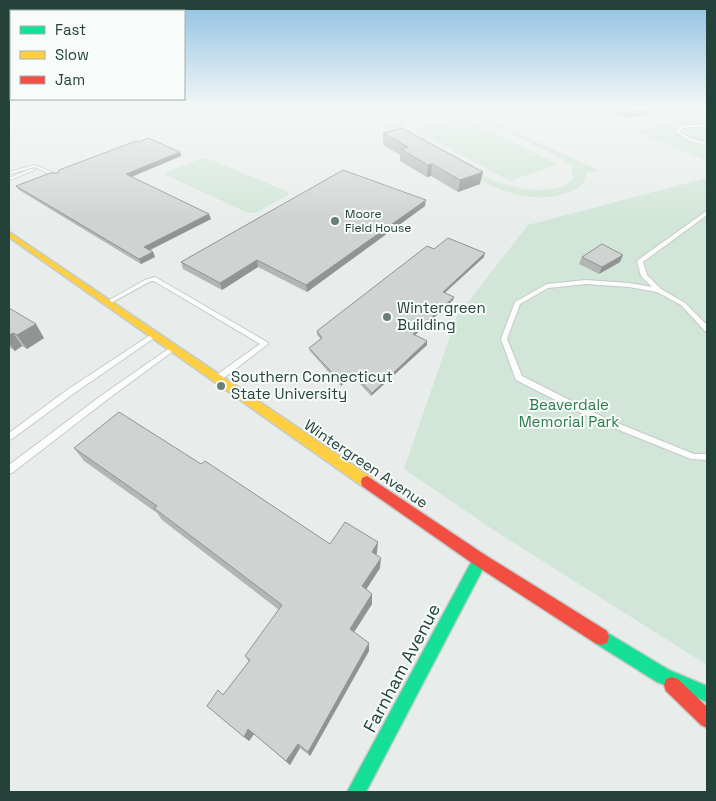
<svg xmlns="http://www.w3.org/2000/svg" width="716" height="801" font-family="'Space Grotesk',sans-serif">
	<rect width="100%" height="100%" fill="#e8edeb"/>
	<path fill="#d1e6d8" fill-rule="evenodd" d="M444,108L460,110L480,115L598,170L590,173L586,171C587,181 582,187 572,191C526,210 481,182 443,160C423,148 403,137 383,125L391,123L394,125C402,108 428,108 444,108ZM438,112C447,112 456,112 464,115C483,120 560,155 572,167L573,178C567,186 559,188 550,189C502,196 453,158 413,135L405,128L406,122C414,114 426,112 438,112Z
		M694,116L707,117V161L637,132Z
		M461,117L558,164L510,181L415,130Z
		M207,158L288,192V195L255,213H248L166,175L168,172L200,159Z
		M707,178V665L495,531L404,469L457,316L528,225Z"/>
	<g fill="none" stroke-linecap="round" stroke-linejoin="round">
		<defs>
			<path id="lane" d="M707,124V126L682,128L680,132L692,139L707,143V145L690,141L676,132L679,126Z
				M35,165L60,176L56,177L35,167L9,174V172Z
				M31,169L35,170L9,180V178Z
				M705,212H707V215L643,262L647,275L661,289L685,303L707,325V331H705L681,305L657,292L629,287L586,284L548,288L520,304L507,339L522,376L605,418L694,454H707V460L691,459L599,422L516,380L501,339L515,302L547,284L586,280L629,283L652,287L641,276L637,261L638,260Z
				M155,277L267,342L268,344L221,380H215L214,378L215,376L260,344L154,281L149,282L109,304H105L104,303L145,280Z
				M152,334H156L157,336L73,394L12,439L9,440V433L67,390Z
				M171,347H173L176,349L108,399L12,473H9V465L102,395Z"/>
			<path id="fast" d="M480,553L485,555L487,560L485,565L366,792H347L475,555Z
				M601,629L669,670L707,686V702L657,682L595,643L593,637L595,631Z"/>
			<path id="slow" d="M9,232L372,478L373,482L372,486L367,488L362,486L9,237Z"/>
			<path id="jam" d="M367,476L485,555L607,631L609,637L607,643L601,645L595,643L475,565L362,486L361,482L362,478Z
				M672,677L678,679L707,707V728L701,725L666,691L664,685L666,679Z"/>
		</defs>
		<use href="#lane" stroke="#c5cac8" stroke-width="2"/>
		<use href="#fast" stroke="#c3cbc8" stroke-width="3"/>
		<use href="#slow" stroke="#c3cbc8" stroke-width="3"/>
		<use href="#jam" stroke="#c3cbc8" stroke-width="3"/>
		<use href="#lane" fill="#fcfcfc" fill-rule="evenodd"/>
		<use href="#fast" fill="#16e098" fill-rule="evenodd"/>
		<use href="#slow" fill="#ffcf43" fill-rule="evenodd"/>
		<use href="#jam" fill="#f24e42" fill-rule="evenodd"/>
	</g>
	<path fill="#b2b6b5" d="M606,108H655L654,113L626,118Z
		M383,133L480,184L458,192L431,176L427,177L400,161V155L383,145Z
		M139,142L180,152L181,156L132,177L211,219L150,250L153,252L155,257L141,264L19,190L16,186L58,173Z
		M425,206L307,292L258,267L222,290L183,269L181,262Z
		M434,249L484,257L445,293L454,297L453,300L415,335L427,341V345L371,396L352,375L341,386L310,351L309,348L321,339L317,335V331Z
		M582,257L620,262L599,274L579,264Z
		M9,308L44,338L27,349L22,346L15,351L9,347Z
		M74,448L201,464L330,544L377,553L376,555L380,568L366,589L372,594V604L354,632L369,651L310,756L300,748L290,765L254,734L249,741L244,737L223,695L249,662L245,656L279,610L162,520L157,513L84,461Z"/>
	<path fill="#919493" d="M650,108H655L654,113L626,118L628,112Z
		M180,152L181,156L128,178L126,174Z
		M432,164L431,176L427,177L428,165Z
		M483,172L480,184L458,192L460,180Z
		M426,200L425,206L307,292L306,285Z
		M209,214L211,219L146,252L144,247Z
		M153,252L155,257L141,264L139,259Z
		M485,253L484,257L442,295L443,292Z
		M623,255L620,262L599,274L602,267Z
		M257,260L258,267L222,290L220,283Z
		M454,297L453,300L412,338L413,334Z
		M36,324L44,338L27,349L17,335Z
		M13,333L22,346L15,351L9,343V335Z
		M427,341V345L371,396L372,393Z
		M352,372V375L341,386V382Z
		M378,542L377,553L371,563L372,552Z
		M381,558L380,568L362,596V586Z
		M372,594V604L351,637L350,629Z
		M369,643V651L310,756L308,752Z
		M248,729L254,734L249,741L244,737Z
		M298,744L300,748L290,765L286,761Z"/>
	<path fill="#cfd4d2" stroke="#919493" d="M619,108H650L628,112Z
		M402,128L483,172L460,180L432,164L428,165L401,149L408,147L383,133Z
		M148,138L180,152L126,174L209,214L144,247L153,252L139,259L16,186L50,173H58L59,170L136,141L139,142Z
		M343,170L426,200L306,285L257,260L220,283L181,262Z
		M448,238L485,253L443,292L454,297L413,334L427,341L372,393L352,372L341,382L309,348L322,338L317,331L427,246L434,249Z
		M602,244L623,255L602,267L582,257Z
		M9,308L36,324L17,335L13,333L9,335Z
		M119,412L201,464L205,461L330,544L345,522L378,542L372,552L381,558L362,586L372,594L350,629L369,643L308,752L298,744L286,761L248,729L244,737L207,706L218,690L223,695L250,660L245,656L282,605L154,508L157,506L74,448Z"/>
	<linearGradient id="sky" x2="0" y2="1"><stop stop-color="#8fc1e3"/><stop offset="0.49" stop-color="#f5f7f6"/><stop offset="1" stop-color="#f5f7f6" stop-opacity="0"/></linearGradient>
	<rect width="716" height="220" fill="url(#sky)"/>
	<g fill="#697e78" stroke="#f7fbf9" stroke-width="2">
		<circle cx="335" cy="221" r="5"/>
		<circle cx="387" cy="317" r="5"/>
		<circle cx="221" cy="386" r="5"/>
	</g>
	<g text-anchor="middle" stroke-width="4" stroke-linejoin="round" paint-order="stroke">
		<g font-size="12" fill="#24423a" stroke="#f7fbf9" text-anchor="start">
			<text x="345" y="218">Moore<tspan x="345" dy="14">Field House</tspan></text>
		</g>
		<g font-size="15" fill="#24423a" stroke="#f7fbf9" text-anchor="start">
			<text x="397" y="313">Wintergreen<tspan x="397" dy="17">Building</tspan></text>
			<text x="231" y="382">Southern Connecticut<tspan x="231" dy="17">State University</tspan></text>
		</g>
		<g font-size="15" fill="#2d7a4b" stroke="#f7fbf9">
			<text x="569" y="410">Beaverdale<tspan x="569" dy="17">Memorial Park</tspan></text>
		</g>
		<g font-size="15" fill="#24423a" stroke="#f7fbf9">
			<text transform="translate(366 464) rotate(34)" y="5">Wintergreen Avenue</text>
		</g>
		<g font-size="18" fill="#24423a" stroke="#f7fbf9">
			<text transform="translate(402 668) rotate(-62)" y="6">Farnham Avenue</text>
		</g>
	</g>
	<rect width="716" height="801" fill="none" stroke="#24423a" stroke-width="20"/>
	<rect x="10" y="10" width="175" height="90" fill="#f7fbf9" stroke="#a3b1ad"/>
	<rect x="20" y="26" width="25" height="8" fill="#16e098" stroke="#a3b1ad"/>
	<text x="55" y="35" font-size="15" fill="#24423a">Fast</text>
	<rect x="20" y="51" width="25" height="8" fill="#ffcf43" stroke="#a3b1ad"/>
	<text x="55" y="60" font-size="15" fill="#24423a">Slow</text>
	<rect x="20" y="76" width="25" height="8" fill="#f24e42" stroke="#a3b1ad"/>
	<text x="55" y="85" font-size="15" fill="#24423a">Jam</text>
</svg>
